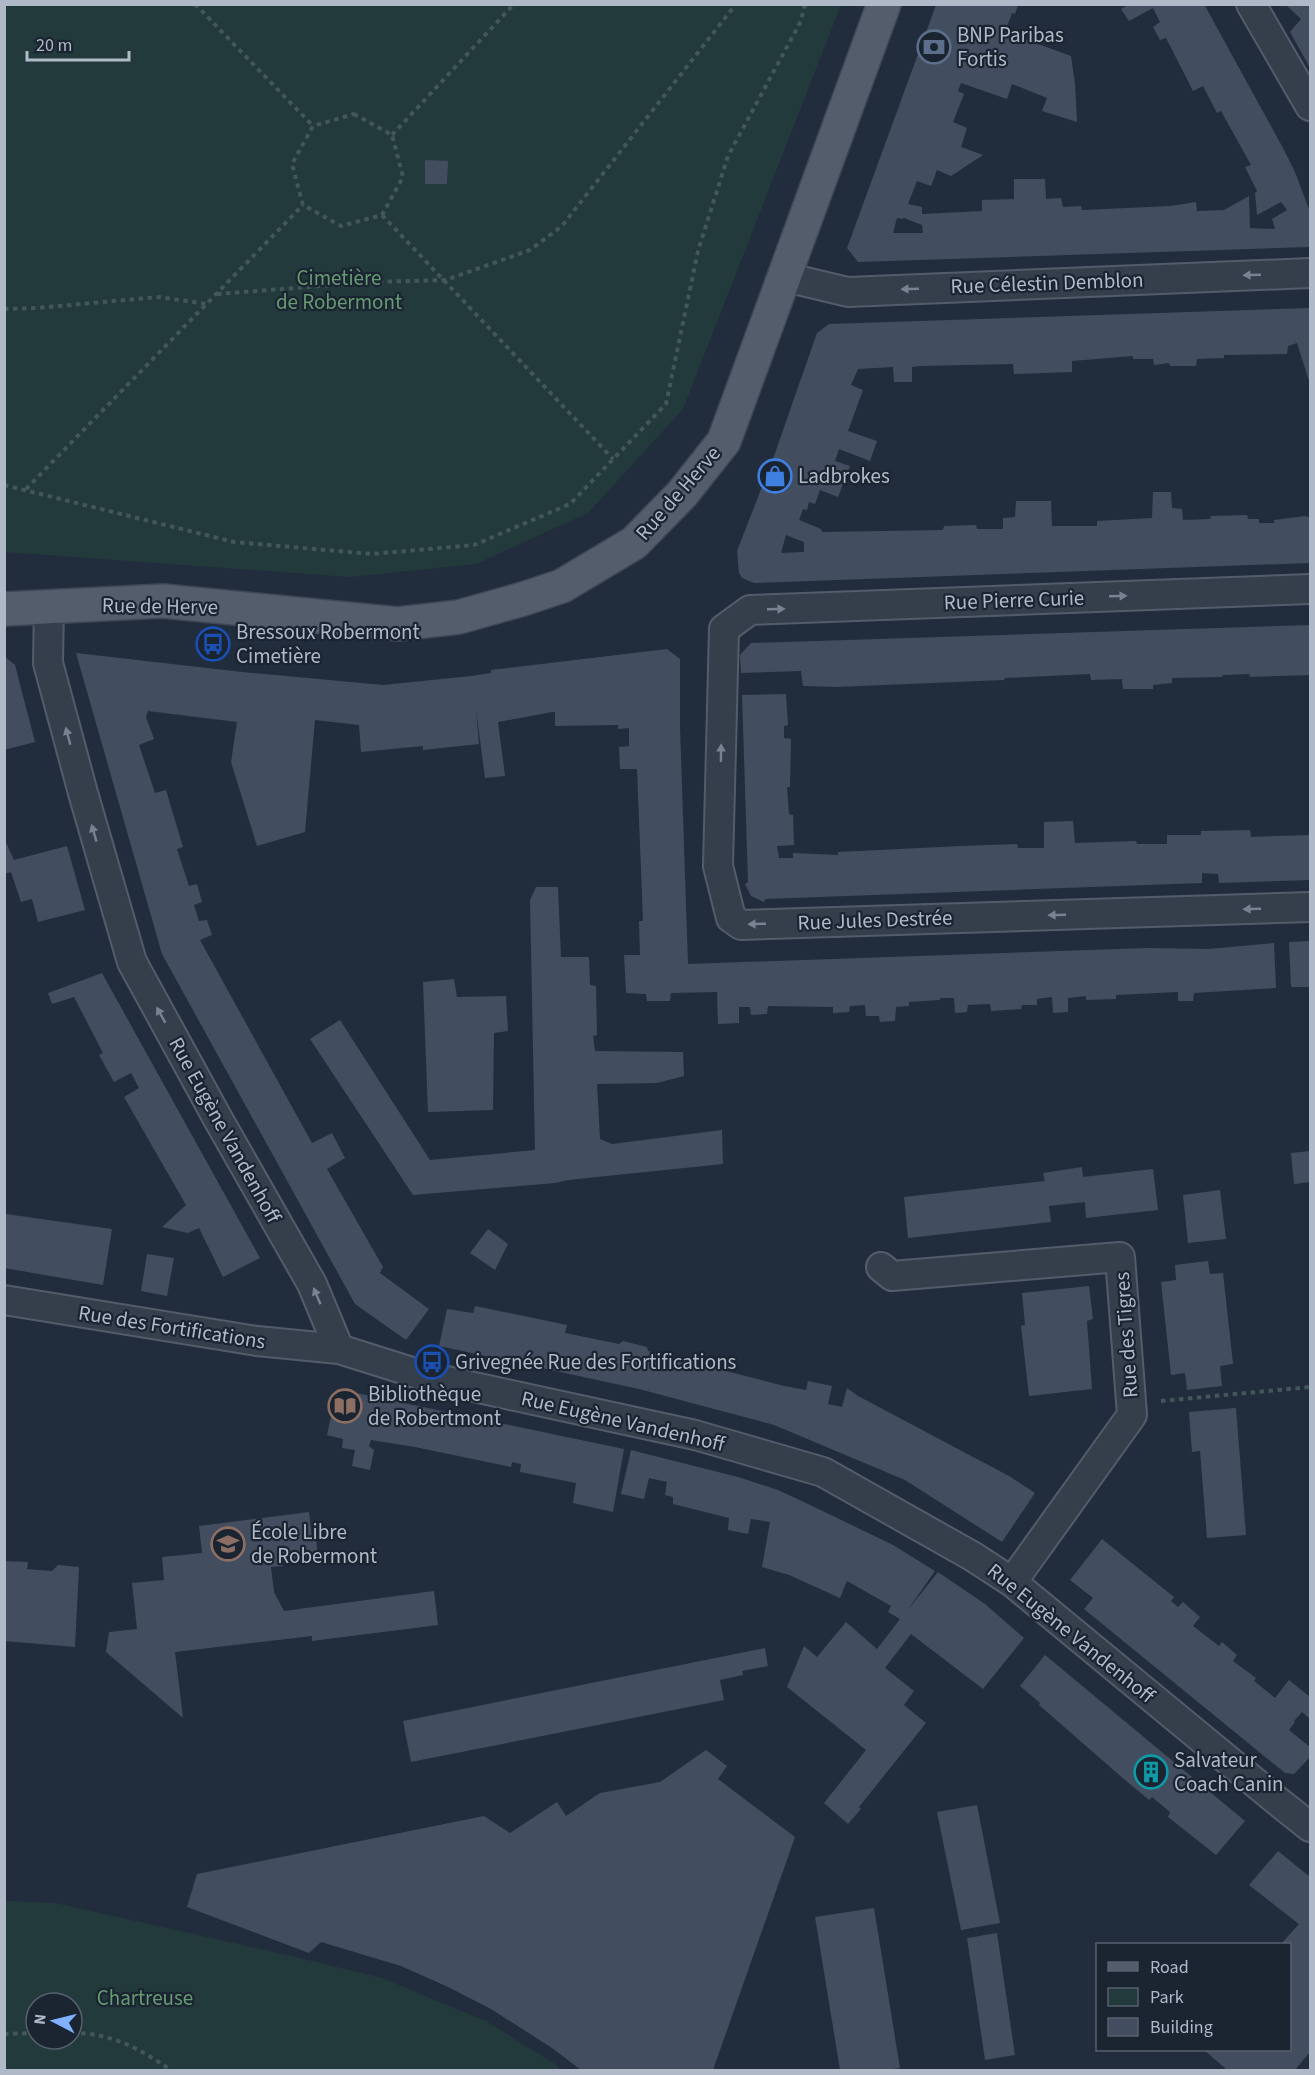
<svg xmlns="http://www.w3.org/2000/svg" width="1315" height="2075" font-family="'Source Sans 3',sans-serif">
	<rect width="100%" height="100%" fill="#212d3c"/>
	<path fill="#233a3d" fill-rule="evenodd" d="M4,5H841L683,409L588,513L476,564L350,577L5,552Z
		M5,1901L55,1903L283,1954L382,1978L486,2021L555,2064L561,2070H5ZM36,2003H72V2039H36Z"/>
	<path fill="#424e60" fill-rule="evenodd" d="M1130,4H1204L1283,148L1295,172L1310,212V245L1309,247L858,262L847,248L936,5H1018L1015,14L1012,13L1005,32L1071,56L1075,84L1077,122L1042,111L1047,98L1012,84L1007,99L961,83L958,91L964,94L953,122L967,128L961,147L983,155L951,176L937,170L931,186L917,181L908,204L922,207V214L982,211V200L1014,199V179H1045L1046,199L1061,198L1063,207L1081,206L1082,210L1170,206L1196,202L1197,211L1224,210L1249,196L1250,228L1275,229L1272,219L1287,210L1281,202L1257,215L1255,193L1257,191L1245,167L1251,165L1221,111L1217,113L1203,86L1193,91L1166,38L1160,40L1153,27L1160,22L1153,8L1129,21L1121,9ZM897,218L902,219L904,218L922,225L923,233H893Z
		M1285,4H1310V68L1290,32L1301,19Z
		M425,160L448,161L447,184H425Z
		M1310,308V384L1297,343L1288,346L1287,354L1224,355V358L1197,359L1196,366H1170L1169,363L1154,365L1153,359H1133V356L1072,361V372L1014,374L1013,364L921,366L912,367V382H894L893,367L858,369L851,385L863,390L848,431L877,441L870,461L839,449L835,461L850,466L838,497L820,490L815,504L809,502L807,510L803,509L799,520L821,529L822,532L943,530L944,526L976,525L977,529H1003V518L1015,517L1016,501H1051L1052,526H1097V521L1152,518L1153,492H1171L1172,508L1182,509L1183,520L1210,519L1211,516L1247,515L1248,519H1259V523H1274V520L1306,516L1310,518V563L754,583L742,578L739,573L737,551L774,456L817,333L829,324ZM786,535L804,542V552L781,553Z
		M1310,625V675L1250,677L1249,674L1223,675L1222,677L1172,678V683L1153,685V689H1123L1122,679L1091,680L1090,674L1005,678L1004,680L836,687L803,686L801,671L741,673L740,655L751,643Z
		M667,649L680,659V727L688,964L1147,948L1208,949L1274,943L1276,988L1194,993L1193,1001H1178V992L1116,995V999L1086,1000V996L1068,998V1012L1053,1013L1052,997L1037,999V1005H1022L1021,1009L991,1011L990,1004L968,1005L967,1012L955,1013L954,998H940V1000L909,1002V1006L896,1007L895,1021L880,1022L879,1016H866L865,1005L850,1006L849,1012L833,1013V1007L768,1006L767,1014L751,1015L750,1007H739V1023L718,1024L717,992L671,993L670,1001H647L646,994L626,993L624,955H640L639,921H643L637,769H620L619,747L629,746V728L618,729V725L555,726V712H552L498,722L505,776L485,778L476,710L479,744L423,750V746L361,752L359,725L315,720L305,832L257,846L231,762L237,722L148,711L146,717L154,739L139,745L155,793L166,790L183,847L177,849L189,886L197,884L202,902L194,905L199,921L207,920L212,935L200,940L312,1143L332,1133L345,1158L327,1169L383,1267L380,1273L429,1309L406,1340L355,1304L162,954L76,653L242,672L383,685L471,676L491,673V670Z
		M4,656L15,665L35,742L4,750Z
		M786,694L788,725L784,726V738L791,739L790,787H787L789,814L793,815L794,845L777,846L779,858H793V853L838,855V852L961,846L1017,844L1018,848H1044V822L1073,821L1075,843L1136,841L1137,844H1167V835H1201V831L1250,830L1251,837L1310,835V880L1219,883L1218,874L1202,873V883L765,899L764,902L751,896L745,884L748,882L742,695Z
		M4,838L14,860L67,846L85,910L38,922L32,899L21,902L11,872L4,874Z
		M536,887H558L561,957H589L590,985L596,986L597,1035L593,1036L595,1051L683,1052L684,1076L657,1083L597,1084L600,1139L612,1144L722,1130L723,1164L568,1180L555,1183L413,1195L310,1039L340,1020L430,1160L535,1150L530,900Z
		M1310,941V987H1291L1289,942Z
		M102,973L260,1258L223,1277L199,1228L188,1233L162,1227L186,1205L124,1097L139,1088L131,1073L114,1082L99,1055L103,1053L74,997L52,1004L48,993Z
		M454,979L457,997L506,996L508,1031L494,1033L493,1110L428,1112L423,982Z
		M1310,1151V1182L1294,1184L1291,1153Z
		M1082,1167L1083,1177L1153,1169L1158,1210L1086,1218L1085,1202L1049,1206L1051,1222L908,1238L904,1197L1045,1181L1043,1173Z
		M1220,1190L1226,1239L1188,1243L1183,1195Z
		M6,1214L112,1229L103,1285L4,1268Z
		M488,1229L508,1244L495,1270L470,1253Z
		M147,1254L174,1258L167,1296L141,1291Z
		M1208,1261L1210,1274L1223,1273L1233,1364L1220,1366L1222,1386L1187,1390L1185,1373L1171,1375L1161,1282L1176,1280L1175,1265Z
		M1089,1286L1093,1319L1087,1321L1092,1389L1029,1396L1021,1326L1025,1325L1022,1293Z
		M475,1306L567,1325L565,1333L619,1344L623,1341L647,1347L648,1351L784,1386L806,1390L808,1381L832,1386L828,1404L842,1407L847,1388L858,1396L1009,1476L1035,1493L1002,1542L905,1480L774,1425L639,1389L439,1346L447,1309L473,1313Z
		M337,1389L624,1449L613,1512L573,1503L576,1483L520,1472L521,1464L512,1462L511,1467L415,1447L371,1440L369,1446L374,1450L370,1470L352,1466L355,1450L342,1448L343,1439L327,1435Z
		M1236,1408L1246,1535L1207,1538L1200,1451L1192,1452L1189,1412Z
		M631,1450L738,1477L778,1490L806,1503L893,1545L935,1571L907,1611L938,1572L985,1604L1024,1638L983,1689L911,1634L885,1668L914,1691L904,1705L926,1723L859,1807L861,1809L848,1824L824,1803L866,1750L787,1687L804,1646L817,1657L846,1622L877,1649L900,1619L888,1612L891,1606L847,1581L840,1598L789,1575L762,1567L770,1522L751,1519L748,1534L728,1530L729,1518L673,1504V1497L665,1495L667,1482L649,1478L644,1499L621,1494Z
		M309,1512L312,1539H316L318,1555L282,1563L283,1566L271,1567L274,1592L284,1611L434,1591L438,1625L312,1641V1636L175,1652L183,1718L106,1652L109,1632L137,1629L132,1583L164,1580L162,1557L202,1553L199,1526Z
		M1102,1539L1174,1597L1171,1601L1178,1607L1183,1602L1200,1617L1193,1626L1219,1646L1222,1642L1237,1655L1233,1661L1256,1678L1254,1681L1275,1698L1289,1680L1310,1697V1719L1302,1712L1294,1721L1295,1722L1289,1730L1310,1747V1757L1294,1774L1285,1773L1084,1609L1093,1598L1070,1580Z
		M4,1561L28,1562L27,1569L52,1571L58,1565L79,1567L75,1647L4,1641Z
		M765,1648L768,1666L742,1671L743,1675L720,1680L724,1700L411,1762L403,1721Z
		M1045,1655L1245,1821L1216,1855L1168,1817L1170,1812L1152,1797L1149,1800L1125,1780L1039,1705L1040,1703L1020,1686Z
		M706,1750L727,1766L718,1779L795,1837L713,2070H581L552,2048L491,2009L448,1987L401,1966L321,1942L309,1953L187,1907L197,1874L484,1816L510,1833L557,1802L566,1816L600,1793L660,1782Z
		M977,1805L1000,1923L961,1930L937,1812Z
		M1278,1851L1310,1877V2052L1295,2070H1227L1204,2050L1290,2049V1944H1281L1299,1924L1249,1885Z
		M874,1908L900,2068L886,2070H840L815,1917Z
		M997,1933L1015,2055L985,2060L967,1938Z"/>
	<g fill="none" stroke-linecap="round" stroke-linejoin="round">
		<defs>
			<path id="minor" d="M1251,4L1310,106
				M785,277L848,292L1310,273
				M1310,589L750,610L724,629L718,866L731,918L741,925L1310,907
				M49,606L48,663L83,793L132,962L218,1119L312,1284L339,1349
				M881,1267L892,1276L1120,1257L1132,1415L1012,1582
				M4,1300L257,1341L339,1349L428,1377L695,1435L823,1472L972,1556L1012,1582L1275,1799L1310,1827"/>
			<path id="primary" d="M4,609L163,601L398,624L459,617L523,599L562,586L634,543L682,494L724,441L884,4"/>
		</defs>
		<use href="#minor" stroke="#535c6a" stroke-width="32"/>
		<use href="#primary" stroke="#3e4855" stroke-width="36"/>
		<path stroke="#41575a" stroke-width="4" stroke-dasharray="4.5 4.5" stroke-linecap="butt" d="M195,4L313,126
			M354,114L392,135L403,177L382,215L341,226L303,205L292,164L313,126Z
			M392,135L514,4
			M382,215L613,459
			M217,294L373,282L446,280L530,250L562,226L736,4
			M4,309L37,308L159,297L207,304
			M4,485L234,542L372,554L474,545L570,504L666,404L698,251L728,156L801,21L805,4
			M26,489L303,205
			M1161,1401L1310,1387
			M72,2033C112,2033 138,2048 171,2070
			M4,2034L36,2033"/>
		<use href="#minor" stroke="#353f4c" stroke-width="28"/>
		<use href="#primary" stroke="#535d6c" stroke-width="33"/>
	</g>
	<defs><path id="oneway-solid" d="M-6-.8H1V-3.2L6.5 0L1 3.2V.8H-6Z" transform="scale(1.5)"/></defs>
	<g fill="#798290">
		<use href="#oneway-solid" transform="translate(1252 275) rotate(178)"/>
		<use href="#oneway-solid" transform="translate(910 289) rotate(178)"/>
		<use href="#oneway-solid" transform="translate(1118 596) rotate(-2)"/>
		<use href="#oneway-solid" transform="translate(776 609) rotate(-2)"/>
		<use href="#oneway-solid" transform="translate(68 736) rotate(-105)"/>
		<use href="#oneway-solid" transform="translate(721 753) rotate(-89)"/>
		<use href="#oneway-solid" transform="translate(94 833) rotate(-106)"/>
		<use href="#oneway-solid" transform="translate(1252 909) rotate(178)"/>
		<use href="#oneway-solid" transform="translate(1057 915) rotate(178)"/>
		<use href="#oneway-solid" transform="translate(757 924) rotate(178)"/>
		<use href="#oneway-solid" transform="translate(161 1015) rotate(-119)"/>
		<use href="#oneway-solid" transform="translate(317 1296) rotate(-113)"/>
	</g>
	<defs>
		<symbol id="bank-ring" viewBox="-11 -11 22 22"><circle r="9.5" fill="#1b2431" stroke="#5c6f8a" stroke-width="1.5"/><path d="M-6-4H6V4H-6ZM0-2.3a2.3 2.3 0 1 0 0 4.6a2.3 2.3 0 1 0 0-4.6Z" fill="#5c6f8a"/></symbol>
		<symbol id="shop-ring" viewBox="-11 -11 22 22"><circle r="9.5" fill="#1b2431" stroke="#3f7fe0" stroke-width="1.5"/><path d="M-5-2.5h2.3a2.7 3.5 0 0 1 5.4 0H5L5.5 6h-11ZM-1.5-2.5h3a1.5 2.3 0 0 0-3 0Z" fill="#3f7fe0"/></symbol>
		<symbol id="bus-ring" viewBox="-11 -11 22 22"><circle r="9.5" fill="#1b2431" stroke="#1a4fb4" stroke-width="1.5"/><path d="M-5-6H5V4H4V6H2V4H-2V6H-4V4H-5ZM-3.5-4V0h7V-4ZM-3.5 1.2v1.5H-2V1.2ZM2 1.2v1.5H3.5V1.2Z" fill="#1a4fb4"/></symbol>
		<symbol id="library-ring" viewBox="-11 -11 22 22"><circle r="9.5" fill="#1b2431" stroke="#8d6e63" stroke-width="1.5"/><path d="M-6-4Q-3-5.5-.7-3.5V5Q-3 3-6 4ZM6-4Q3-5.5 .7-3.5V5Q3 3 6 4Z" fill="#8d6e63"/></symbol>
		<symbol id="school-ring" viewBox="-11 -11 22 22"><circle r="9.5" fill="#1b2431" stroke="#8d6e63" stroke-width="1.5"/><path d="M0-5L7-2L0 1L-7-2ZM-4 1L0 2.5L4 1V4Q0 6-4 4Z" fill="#8d6e63"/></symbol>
		<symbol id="building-ring" viewBox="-11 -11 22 22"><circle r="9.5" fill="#1b2431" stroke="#0f9aa8" stroke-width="1.5"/><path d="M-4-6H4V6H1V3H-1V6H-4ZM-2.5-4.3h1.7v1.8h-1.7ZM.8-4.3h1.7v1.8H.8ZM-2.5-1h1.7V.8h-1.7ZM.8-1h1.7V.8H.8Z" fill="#0f9aa8"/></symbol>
	</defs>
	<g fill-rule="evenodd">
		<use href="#bank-ring" x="915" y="28" width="38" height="38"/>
		<use href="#shop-ring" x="756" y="457" width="38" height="38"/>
		<use href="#bus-ring" x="194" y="625" width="38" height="38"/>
		<use href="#bus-ring" x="413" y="1343" width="38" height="38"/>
		<use href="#library-ring" x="326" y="1387" width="38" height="38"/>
		<use href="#school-ring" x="209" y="1525" width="38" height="38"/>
		<use href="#building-ring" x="1132" y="1753" width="38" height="38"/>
	</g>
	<g text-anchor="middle" stroke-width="4.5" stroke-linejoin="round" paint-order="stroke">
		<g font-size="21" fill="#b0b9c8" stroke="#1b2431" text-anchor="start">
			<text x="957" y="42">BNP Paribas<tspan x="957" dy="24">Fortis</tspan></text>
			<text x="798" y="483">Ladbrokes</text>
			<text x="236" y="639">Bressoux Robermont<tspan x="236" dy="24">Cimetière</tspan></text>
			<text x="455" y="1369">Grivegnée Rue des Fortifications</text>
			<text x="368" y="1401">Bibliothèque<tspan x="368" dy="24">de Robertmont</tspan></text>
			<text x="251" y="1539">École Libre<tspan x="251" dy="24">de Robermont</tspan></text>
			<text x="1174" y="1767">Salvateur<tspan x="1174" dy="24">Coach Canin</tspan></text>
		</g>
		<g font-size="21" fill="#669a72" stroke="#1b2431">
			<text x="339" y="285">Cimetière<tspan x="339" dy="24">de Robermont</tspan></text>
			<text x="145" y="2005">Chartreuse</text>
		</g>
		<g font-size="21" fill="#b0b9c8" stroke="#1b2431">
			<text transform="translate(1047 283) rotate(-2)" y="7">Rue Célestin Demblon</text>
			<text transform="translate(678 493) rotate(-49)" y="7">Rue de Herve</text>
			<text transform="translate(1014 600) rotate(-2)" y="7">Rue Pierre Curie</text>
			<text transform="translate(160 606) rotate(1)" y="7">Rue de Herve</text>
			<text transform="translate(875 920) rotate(-2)" y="7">Rue Jules Destrée</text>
			<text transform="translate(225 1130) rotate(61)" y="7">Rue Eugène Vandenhoff</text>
			<text transform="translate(172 1327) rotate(9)" y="7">Rue des Fortifications</text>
			<text transform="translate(1126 1335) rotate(-94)" y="7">Rue des Tigres</text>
			<text transform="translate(623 1421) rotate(13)" y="7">Rue Eugène Vandenhoff</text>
			<text transform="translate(1071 1633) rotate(39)" y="7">Rue Eugène Vandenhoff</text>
		</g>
	</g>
	<rect width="1315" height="2075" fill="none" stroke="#b0b9c8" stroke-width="12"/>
	<rect x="1096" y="1943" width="195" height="108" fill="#1b2431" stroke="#57606d" stroke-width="1.5"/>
	<rect x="1108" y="1962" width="30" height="9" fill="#535d6c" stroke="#57606d" stroke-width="1.5"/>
	<text x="1150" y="1973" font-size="18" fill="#b0b9c8">Road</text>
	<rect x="1108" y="1988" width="30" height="18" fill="#233a3d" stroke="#57606d" stroke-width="1.5"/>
	<text x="1150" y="2003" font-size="18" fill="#b0b9c8">Park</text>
	<rect x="1108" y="2018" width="30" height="18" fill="#424e60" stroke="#57606d" stroke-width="1.5"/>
	<text x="1150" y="2033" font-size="18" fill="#b0b9c8">Building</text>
	<g transform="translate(54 2021) rotate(277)"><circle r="28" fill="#1b2431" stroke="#57606d" stroke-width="1.5"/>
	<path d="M0-4.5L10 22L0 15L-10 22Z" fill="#81b0fc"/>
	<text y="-9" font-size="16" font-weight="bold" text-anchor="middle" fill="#b0b9c8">N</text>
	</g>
	<path d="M27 51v9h102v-9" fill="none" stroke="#b0b9c8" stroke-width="3"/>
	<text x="36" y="51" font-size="18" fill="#b0b9c8" stroke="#1b2431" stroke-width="4.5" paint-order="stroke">20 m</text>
</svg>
